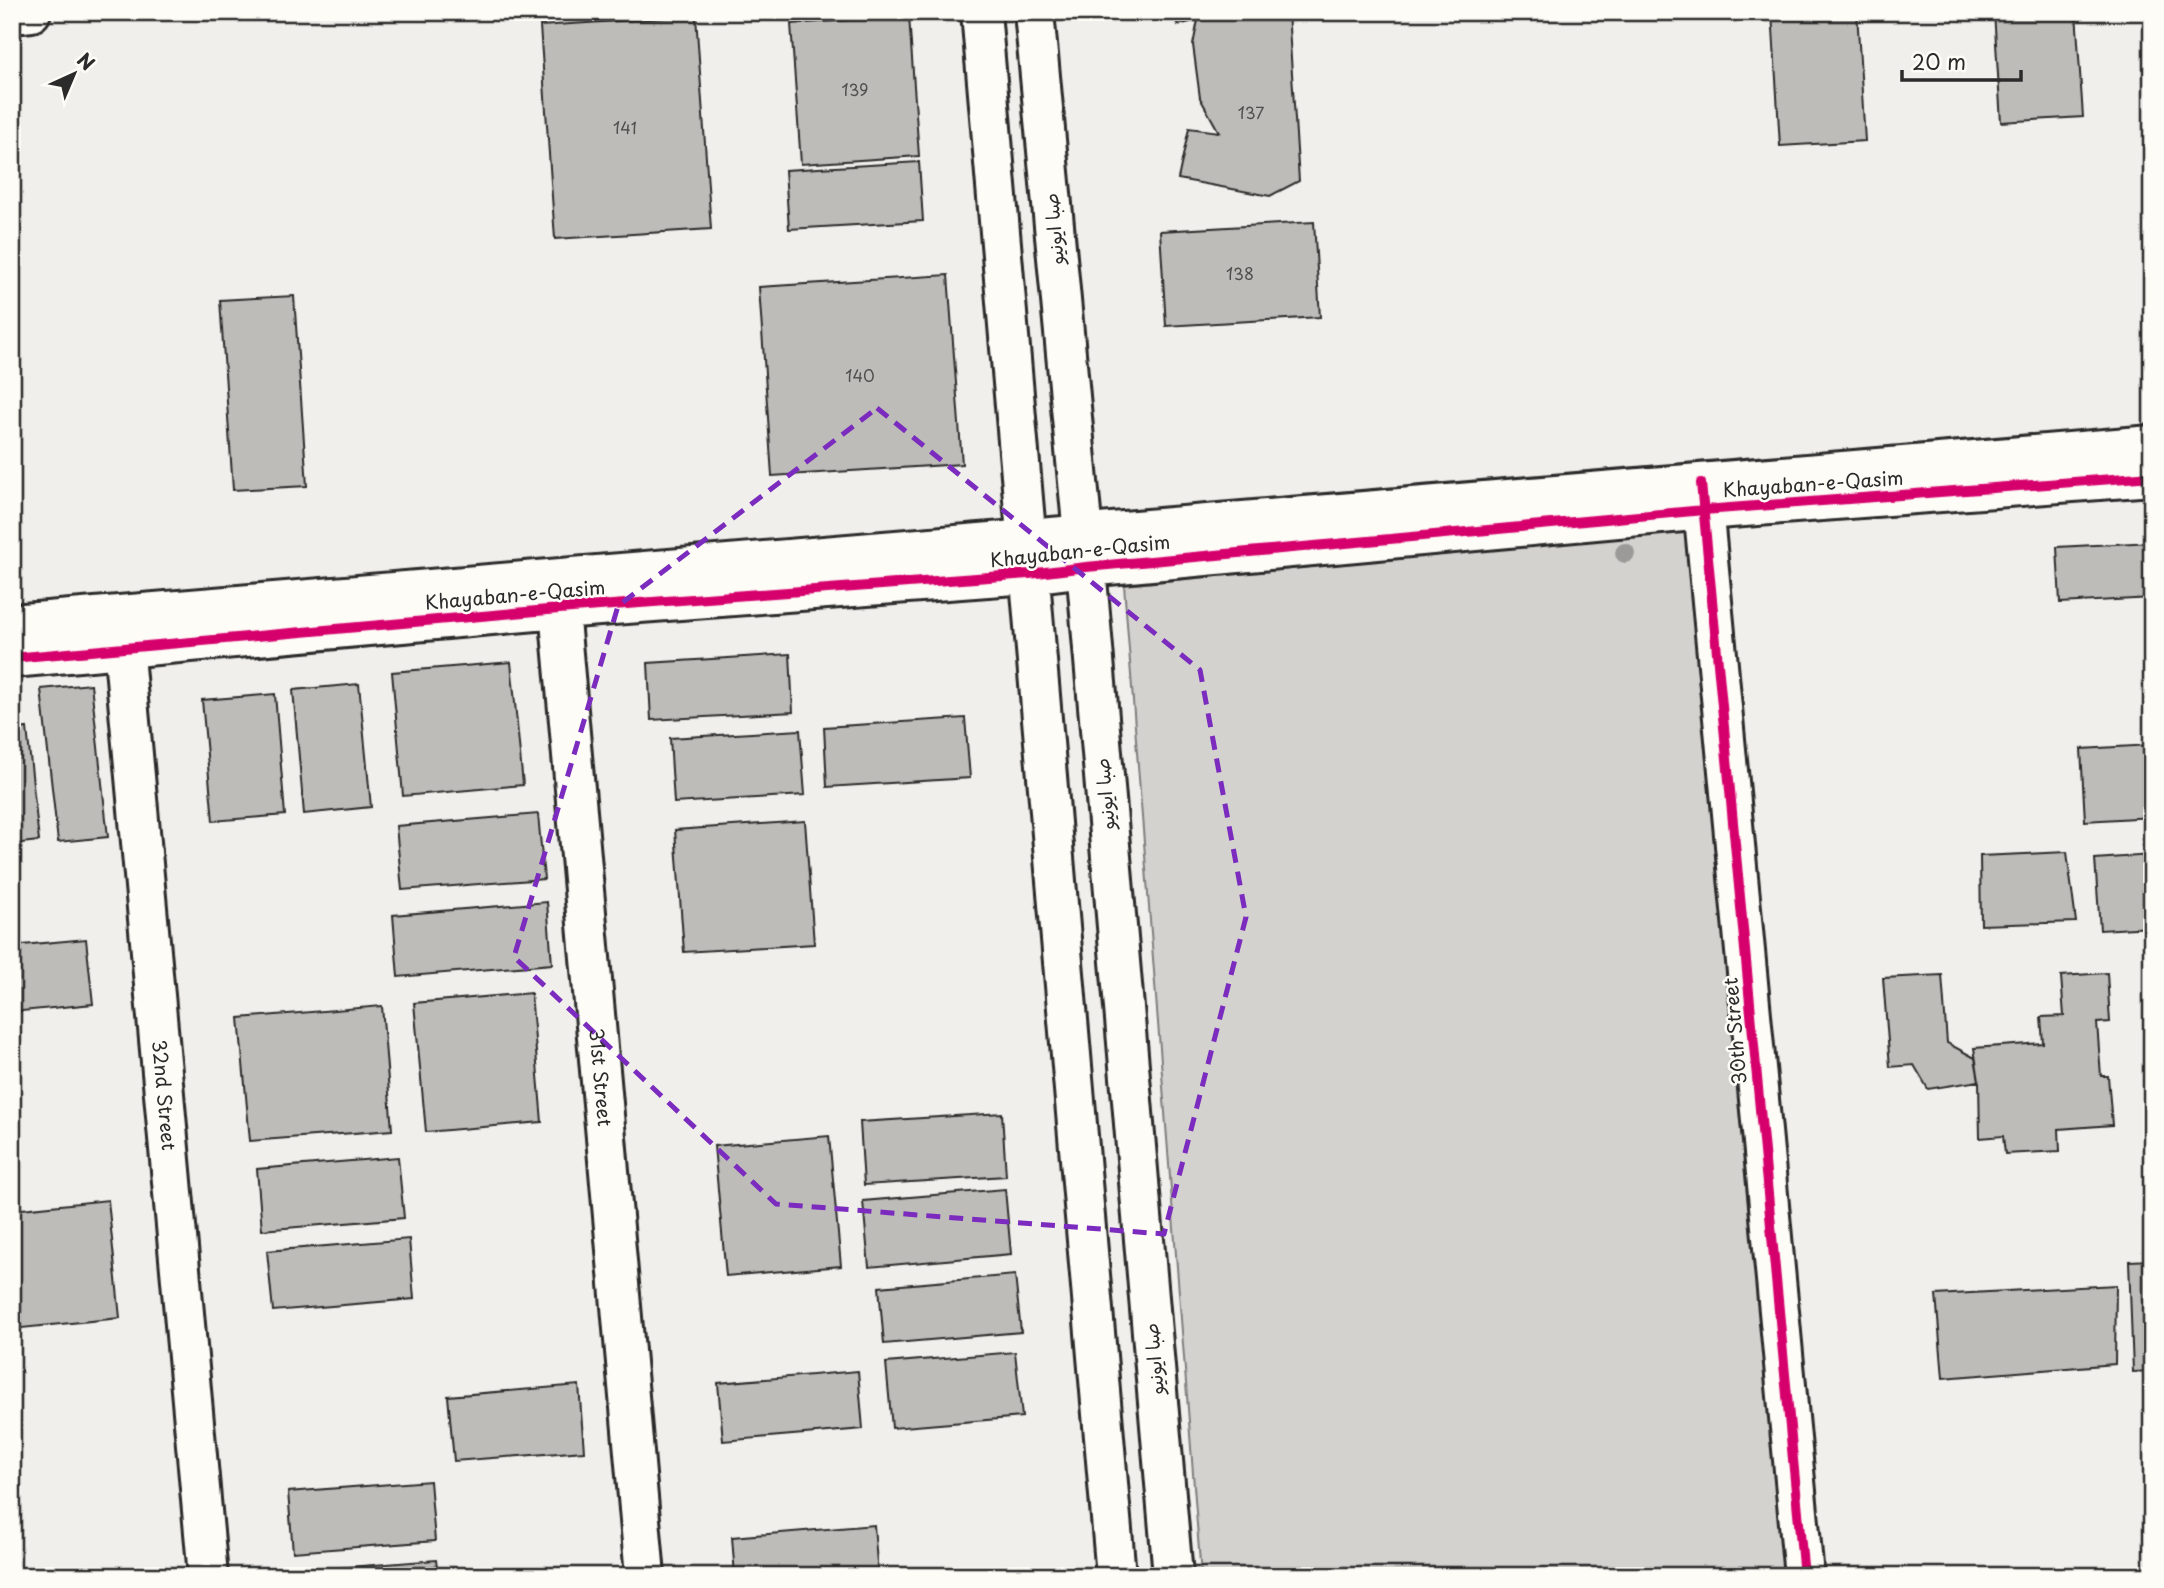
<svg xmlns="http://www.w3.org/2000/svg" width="2164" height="1588" font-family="'Playpen Sans','Playpen Sans Arabic',sans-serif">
	<rect width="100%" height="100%" fill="#f0efeb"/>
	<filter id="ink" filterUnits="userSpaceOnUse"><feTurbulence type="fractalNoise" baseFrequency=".0143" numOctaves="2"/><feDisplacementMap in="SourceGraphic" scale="14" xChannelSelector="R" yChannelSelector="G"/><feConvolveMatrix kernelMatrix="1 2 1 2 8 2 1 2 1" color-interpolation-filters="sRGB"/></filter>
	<g filter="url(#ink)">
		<path fill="#d3d2cf" stroke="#7f7e7d" stroke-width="2" d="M1692,530L1788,1576H1201L1124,585Z"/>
		<path fill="#bdbcb8" stroke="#2b2b2b" stroke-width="2" d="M1172,12H1288L1299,181L1270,196L1178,179L1189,128L1219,132L1200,98L1193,45L1198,20L1178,25Z
			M1772,12H1857L1865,141L1780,146Z
			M1994,12H2076L2083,117L2001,122Z
			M696,16L711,229L555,239L540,26Z
			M909,16L919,156L801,164L791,24Z
			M919,162L923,221L789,229L785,170Z
			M1314,222L1320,317L1166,326L1160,231Z
			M948,275L962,464L772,476L759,287Z
			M294,296L307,486L233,490L220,300Z
			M2152,542V598L2060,603L2057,547Z
			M790,654L793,712L651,720L648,663Z
			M511,662L523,785L403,796L392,672Z
			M91,684L108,837L58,842L41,689Z
			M359,684L371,807L304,814L293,690Z
			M275,694L285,815L213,821L202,700Z
			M965,718L970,778L827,787L824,727Z
			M27,728L39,841L12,844V730Z
			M800,730L805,795L674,803L670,738Z
			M2152,745V817L2085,821L2081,749Z
			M538,814L544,879L402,890L396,826Z
			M805,821L814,944L684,952L675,830Z
			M2067,852L2076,922L1981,925L1980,856Z
			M2152,855V927L2100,930L2095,859Z
			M547,902L552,964L398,977L393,915Z
			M86,939L93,1004L12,1012V946Z
			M2107,973L2110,1022L2097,1023L2101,1076H2108L2112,1125L2059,1129L2060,1151L2005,1154L2003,1136L1980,1138L1979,1081L1974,1048L2043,1043L2041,1017L2064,1016L2061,976Z
			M1942,975L1947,1043L1975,1058L1979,1081L1928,1089L1914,1065L1890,1067L1883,978Z
			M531,993L542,1122L426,1132L414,1003Z
			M382,1006L392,1130L250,1141L239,1018Z
			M1002,1113L1006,1176L864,1185L860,1122Z
			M829,1136L841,1266L726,1276L714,1146Z
			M398,1157L404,1218L262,1230L257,1169Z
			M1005,1189L1011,1254L869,1267L863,1201Z
			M108,1200L120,1318L12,1329V1210Z
			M409,1239L414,1299L273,1311L267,1251Z
			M2152,1260V1371L2133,1372L2129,1261Z
			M1015,1275L1021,1332L884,1344L879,1287Z
			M2116,1285L2115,1364L1943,1378L1936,1295Z
			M1015,1352L1022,1417L892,1428L886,1363Z
			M858,1371L863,1429L723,1441L718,1383Z
			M579,1385L584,1451L454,1461L448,1396Z
			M430,1481L435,1541L293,1552L288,1492Z
			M874,1525L878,1576H735L732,1537Z
			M436,1560L438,1576H287V1572Z"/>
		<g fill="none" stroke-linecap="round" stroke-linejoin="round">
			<defs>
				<g id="minor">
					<path d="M12,14L31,12"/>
					<path d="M1701,485L1804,1576"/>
					<path id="s1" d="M558,584L559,609L645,1576"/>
					<path id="s2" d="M121,623L208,1576"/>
					<path d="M12,624L2152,445"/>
					<path d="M12,658L559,609L1029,574L1086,567L1704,510L2152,476"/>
				</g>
				<path id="major" d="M981,12L1116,1576
					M1034,12L1086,567L1173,1576"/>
			</defs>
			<use href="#minor" stroke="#2b2b2b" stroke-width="44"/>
			<use href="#major" stroke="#2b2b2b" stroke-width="44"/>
			<use href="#minor" stroke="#fdfcf7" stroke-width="38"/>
			<use href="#major" stroke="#fdfcf7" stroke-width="38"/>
			<defs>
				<path id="cycleway" d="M1701,483L1804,1576
					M12,658L559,609L1029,574L1086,567L1704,510L2152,476"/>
			</defs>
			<use href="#cycleway" stroke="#fdfcf7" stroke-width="15"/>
			<use href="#cycleway" stroke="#d6006c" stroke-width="10"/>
		</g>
		<circle fill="#9b9a98" cx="1625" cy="553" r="10"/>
	</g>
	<path fill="none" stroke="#7b2cbf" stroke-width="5" stroke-dasharray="14 9" stroke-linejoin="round" d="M877,408L1200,670L1246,917L1164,1234L776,1204L514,957L618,606Z"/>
	<g text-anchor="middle" stroke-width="5" stroke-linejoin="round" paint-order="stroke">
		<g font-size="16" fill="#504f4e">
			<text x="855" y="96">139</text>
			<text x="1251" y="119">137</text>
			<text x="625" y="134">141</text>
			<text x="1240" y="280">138</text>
			<text x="860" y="382">140</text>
		</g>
		<g font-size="19" fill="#2b2b2b" stroke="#fdfcf7">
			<text transform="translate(1054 229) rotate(-95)" y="7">صبا ایونیو</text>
			<text transform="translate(1813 484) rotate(-4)" y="7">Khayaban-e-Qasim</text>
			<text transform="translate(1080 551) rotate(-6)" y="7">Khayaban-e-Qasim</text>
			<text transform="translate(515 595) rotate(-5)" y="7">Khayaban-e-Qasim</text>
			<text transform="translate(1105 794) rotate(-95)" y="7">صبا ایونیو</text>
			<text transform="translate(1735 1031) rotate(-95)" y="7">30th Street</text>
			<text dy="7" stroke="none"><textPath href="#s1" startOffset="495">31st Street</textPath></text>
			<text dy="7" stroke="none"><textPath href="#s2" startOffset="474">32nd Street</textPath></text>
			<text transform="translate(1154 1359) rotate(-95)" y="7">صبا ایونیو</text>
		</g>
	</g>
	<rect width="2164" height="1588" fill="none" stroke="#fdfcf7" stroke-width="42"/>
	<rect x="21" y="21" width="2122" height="1546" fill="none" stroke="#2b2b2b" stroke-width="2.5" filter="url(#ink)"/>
	<g transform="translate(74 74) rotate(44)" stroke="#fdfcf7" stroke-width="5" paint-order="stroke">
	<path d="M0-5L12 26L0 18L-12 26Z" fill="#2b2b2b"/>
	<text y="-10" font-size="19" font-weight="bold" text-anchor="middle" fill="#2b2b2b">N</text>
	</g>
	<path d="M1902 70v10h119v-10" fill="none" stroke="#2b2b2b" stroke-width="3.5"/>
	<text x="1912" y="70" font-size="21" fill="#2b2b2b" stroke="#fdfcf7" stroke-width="5" paint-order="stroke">20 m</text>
</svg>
